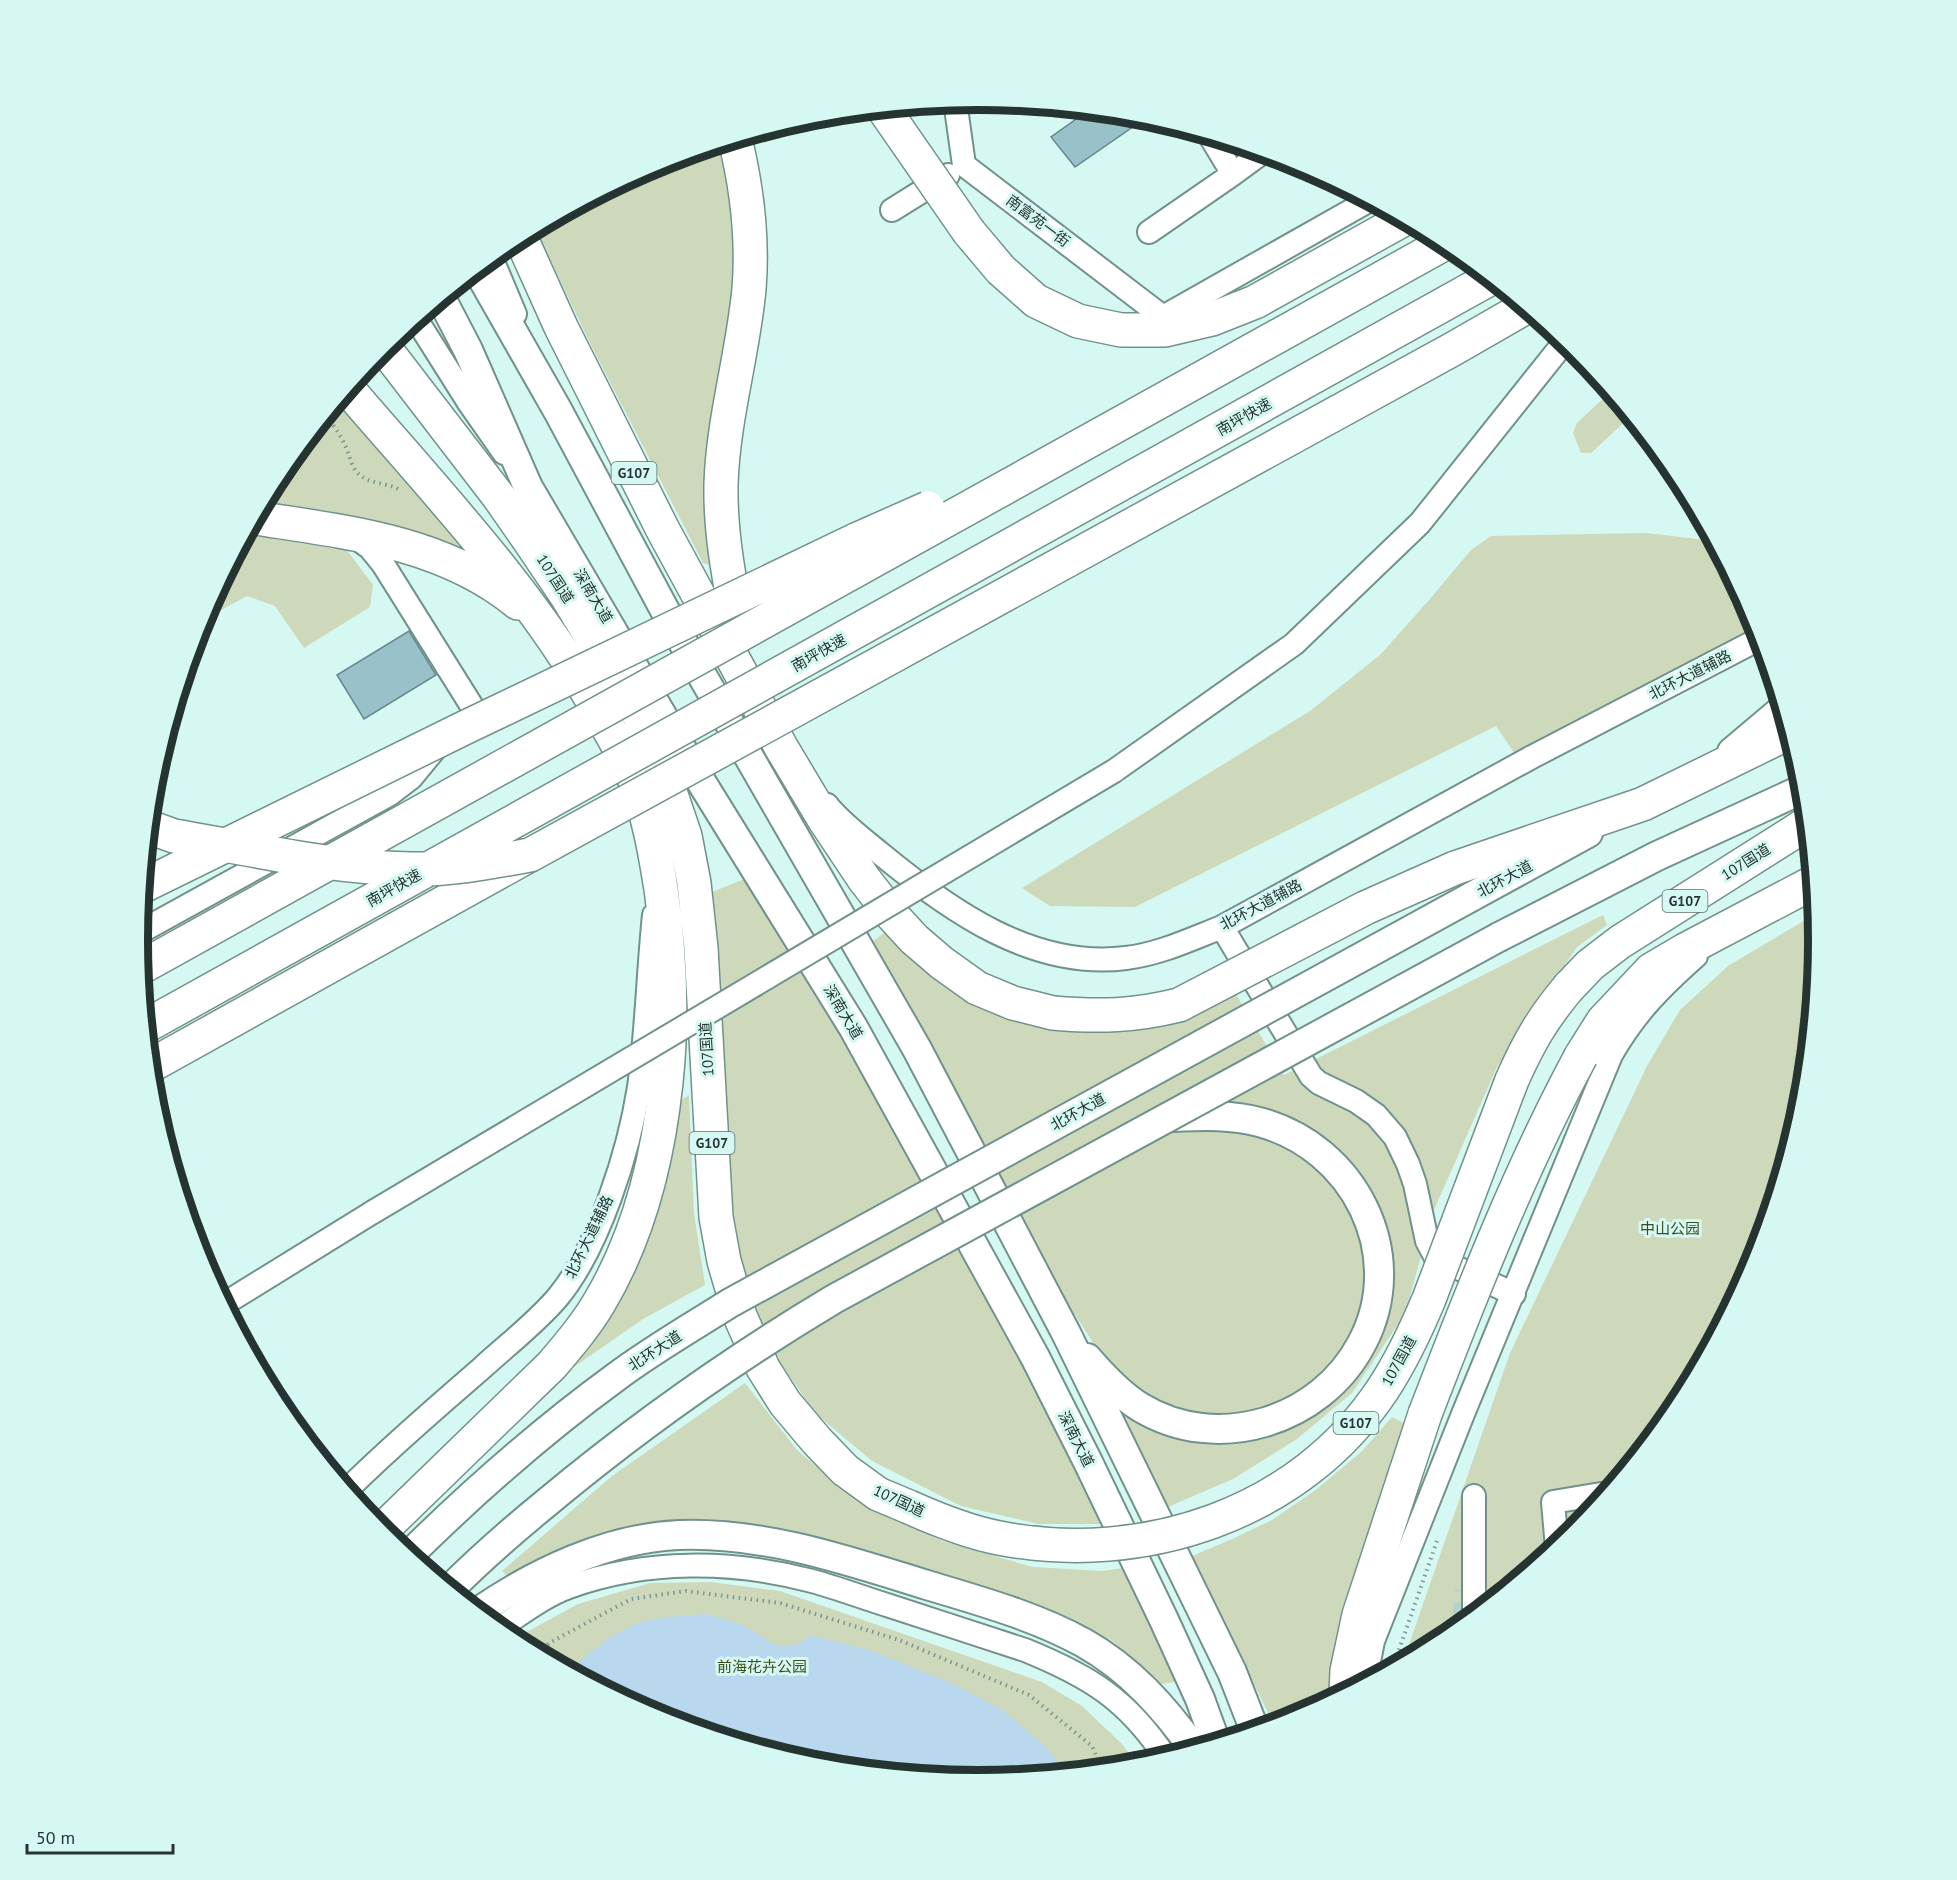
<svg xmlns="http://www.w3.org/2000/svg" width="1957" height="1880" font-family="'PT Sans','Noto Sans SC',sans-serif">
	<rect width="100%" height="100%" fill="#d5f9f2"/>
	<path fill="#ced9bc" d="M721,144L733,208L735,252L734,300L713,561L710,565L703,563L592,347L535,228L657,163Z
		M1611,391L1631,416L1591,453H1581L1573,433L1577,423Z
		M341,398L487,568L262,505L279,472Z
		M248,531L346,549L373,585L370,607L304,648L275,606L247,596L201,621Z
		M1647,533L1714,541L1756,618L1761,636L1521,763L1496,726L1135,907L1050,906L1022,888L1310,711L1381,654L1429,600L1471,550L1491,536Z
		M744,879L844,1041L1013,1336L1110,1524H1038L961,1506L872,1461L815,1413L780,1362L754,1311L741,1256L727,1177L710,893Z
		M1817,913L1819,940L1803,1104L1755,1262L1678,1408L1573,1535L1445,1639L1403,1662L1510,1353L1647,1066L1680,1010L1728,966Z
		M1603,915L1607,925L1577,947L1497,1067L1434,1210L1405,1314L1352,1393L1297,1439L1233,1479L1163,1509L1122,1421L1092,1341L1059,1290L872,942L889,929L969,999L1020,1022L1078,1030L1234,991L1284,1075Z
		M689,1095L694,1213L705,1285L643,1319L564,1374L674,1105Z
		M745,1383L797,1450L857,1500L942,1541L1033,1567L1103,1571L1129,1567L1176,1682L1161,1684L1111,1640L1032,1607L868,1552L788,1529L712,1522L508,1577L502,1571L612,1476Z
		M1392,1417L1412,1427L1332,1689L1331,1701L1300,1717L1274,1725L1192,1556L1232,1539L1272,1520L1317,1489L1362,1451Z
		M711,1582L780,1591L1042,1682L1082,1706L1122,1744L1138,1765L978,1781L814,1765L656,1717L512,1640L578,1604L650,1583Z"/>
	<path fill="#b9d7ed" d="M706,1614L739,1623L776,1645H796L811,1635L872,1651L952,1683L1004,1711L1045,1746L1066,1772L978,1781L814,1765L656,1717L571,1671C587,1654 606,1638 627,1628C651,1616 681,1616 706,1614Z"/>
	<path fill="#99c1c9" stroke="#66878d" stroke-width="1.5" d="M1089,110L1143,115L1147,117L1075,167L1051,137Z
		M409,631L436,675L364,719L337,675Z"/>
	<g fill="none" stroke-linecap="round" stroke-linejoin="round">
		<path stroke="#b2d2cb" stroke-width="22" stroke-dasharray="22 11" stroke-linecap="butt" d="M1463,1625L1466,1590"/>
		<defs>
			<path id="minor" d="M955,101L964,165L1163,317L1370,200
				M1233,174L1263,152
				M892,210L948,175
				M1149,232L1233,174L1210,136
				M491,257L515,314
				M416,319L469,403L504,453
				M355,537L370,548L383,564L478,716
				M1114,771L1294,644L1420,523L1566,340
				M827,805C841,823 863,839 881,854C949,910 1033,970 1126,958C1160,954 1191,939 1222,927L1532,757L1761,638
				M1222,927L1311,1076L1319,1083L1356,1101L1376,1115L1395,1137L1408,1164L1415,1184L1427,1241L1436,1258L1514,1294
				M138,933L390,794L411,778L439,744
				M224,1304L373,1212
				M347,1490C390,1447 436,1408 482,1368C507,1345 536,1323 558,1297C599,1247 629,1151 639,1087C647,1030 648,972 654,915
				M1474,1496V1616
				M1557,1548L1553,1502L1607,1493
				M498,1629C521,1614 544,1596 569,1587C647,1559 732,1560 812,1581C838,1588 864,1598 890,1606C935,1621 980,1635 1025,1650C1089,1676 1127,1699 1166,1758
				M1365,1682L1373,1641L1463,1414L1611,1055C1635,1013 1660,988 1696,956"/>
			<path id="major" d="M477,269L558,411L669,618L917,1049L1066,1333L1232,1672L1255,1731
				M441,298L468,350L528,487L697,775L853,1027L1035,1357L1088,1462L1164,1620L1200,1699L1216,1743
				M1732,752L1783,709
				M1471,897L1588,833
				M1499,937L1657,856L1805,788
				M1087,1358C1100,1373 1122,1396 1140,1407C1217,1454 1321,1422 1362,1343C1409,1254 1354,1147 1259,1122C1229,1114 1199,1116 1169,1117
				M478,1612C536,1572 608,1538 679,1535C765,1532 846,1560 927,1585C980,1601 1035,1616 1084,1643C1130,1669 1164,1707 1194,1749"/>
			<path id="highway" d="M735,139C747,188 753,239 749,289C743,354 723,419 721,484C720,531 729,579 738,625
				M969,232L1001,270L1036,301L1078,321L1121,330H1165L1212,319L1255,302L1404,219
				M520,236L561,327L663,530L781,747L824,819L864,879L892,915L914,939L942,963L977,988L1013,1003L1053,1013
				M383,346L499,497L531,543L566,595L639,715L657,753L685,836L694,883L701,948L716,1217L724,1261L740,1316L763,1368L785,1403L817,1441L845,1470L878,1494L909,1507
				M348,389C437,493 532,592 599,712C612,735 626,757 635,781C649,816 655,852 661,889C670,953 673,1017 666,1082C658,1159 639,1236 599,1303C586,1325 569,1345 552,1365L381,1531
				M255,518C347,532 444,542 518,603
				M1455,868L1643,804L1790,732
				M1569,987L1590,965L1620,942L1808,823
				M1581,1056L1603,1021L1651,970L1685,950L1814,882
				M150,1066L526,857
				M1346,1693L1347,1671L1359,1615L1425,1414"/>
		</defs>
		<use href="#minor" stroke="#71928c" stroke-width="26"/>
		<use href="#major" stroke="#71928c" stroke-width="32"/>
		<use href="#highway" stroke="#71928c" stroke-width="36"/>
		<path stroke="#7d9691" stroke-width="4" stroke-dasharray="1.5 4.5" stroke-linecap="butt" d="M326,416C333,424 339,433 344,443C350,454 350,468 361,476C371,484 388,483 400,490
			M540,1654L549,1643L631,1599L686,1591L780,1603L899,1640L1029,1695L1092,1746L1102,1769
			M1393,1667L1437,1541"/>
		<use href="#minor" stroke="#fff" stroke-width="22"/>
		<use href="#major" stroke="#fff" stroke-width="28"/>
		<use href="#highway" stroke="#fff" stroke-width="33"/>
		<defs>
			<path id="minor-bridge" d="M373,1212L1114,771"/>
			<path id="major-bridge" d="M409,1555C474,1491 542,1431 616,1377C652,1350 692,1327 730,1303L1471,897
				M450,1589C480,1559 512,1531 545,1504C636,1428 732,1360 834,1299L1499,937"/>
			<path id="highway-bridge" d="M883,108L969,232
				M149,827L174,836C252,849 331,868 411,869C450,870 491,862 530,855L1453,349L1526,307
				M143,886L462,729L858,539L928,508
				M140,968L1447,242
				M1053,1013C1100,1017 1134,1016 1179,1005L1365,908L1455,868
				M146,1026L1491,278
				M1425,1414C1472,1292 1519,1171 1581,1056
				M909,1507C938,1520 968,1532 999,1538C1144,1566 1300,1514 1383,1389C1402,1360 1416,1330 1429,1299L1512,1080C1529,1042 1542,1019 1569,987"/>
		</defs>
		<use href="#minor-bridge" stroke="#71928c" stroke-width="26" stroke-linecap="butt"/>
		<use href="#major-bridge" stroke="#71928c" stroke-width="32" stroke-linecap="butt"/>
		<use href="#highway-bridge" stroke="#71928c" stroke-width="36" stroke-linecap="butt"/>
		<use href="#minor-bridge" stroke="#fff" stroke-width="22"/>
		<use href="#major-bridge" stroke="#fff" stroke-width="28"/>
		<use href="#highway-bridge" stroke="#fff" stroke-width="33"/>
	</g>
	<g text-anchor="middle" stroke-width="6" stroke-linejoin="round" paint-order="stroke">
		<g fill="#d5f9f2" stroke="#5a6f6b" stroke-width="1.5">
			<rect x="611.5" y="462" width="45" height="22" rx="4.5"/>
			<rect x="1662.5" y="890" width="45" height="22" rx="4.5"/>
			<rect x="689.5" y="1132" width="45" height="22" rx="4.5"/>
			<rect x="1333.5" y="1412" width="45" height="22" rx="4.5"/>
		</g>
		<g font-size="14" font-weight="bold" fill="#263431">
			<text x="634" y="478">G107</text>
			<text x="1685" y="906">G107</text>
			<text x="712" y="1148">G107</text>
			<text x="1356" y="1428">G107</text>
		</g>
		<g font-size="15" fill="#263431" stroke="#d5f9f2">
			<text transform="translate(1038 221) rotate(37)" y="5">南富苑一街</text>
			<text transform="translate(1244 417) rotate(-29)" y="5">南坪快速</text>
			<text transform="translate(555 579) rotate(57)" y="5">107国道</text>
			<text transform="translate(593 596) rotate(59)" y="5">深南大道</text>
			<text transform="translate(819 653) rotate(-29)" y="5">南坪快速</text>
			<text transform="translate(1690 675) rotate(-27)" y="5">北环大道辅路</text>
			<text transform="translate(1746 862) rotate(-32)" y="5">107国道</text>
			<text transform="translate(1505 879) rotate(-28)" y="5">北环大道</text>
			<text transform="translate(394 888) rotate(-29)" y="5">南坪快速</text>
			<text transform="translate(1261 905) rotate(-28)" y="5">北环大道辅路</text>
			<text transform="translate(843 1012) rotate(59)" y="5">深南大道</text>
			<text transform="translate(707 1049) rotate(-93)" y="5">107国道</text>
			<text transform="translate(1078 1112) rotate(-29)" y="5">北环大道</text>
			<text transform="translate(589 1237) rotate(-64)" y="5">北环大道辅路</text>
			<text transform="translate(655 1351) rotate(-33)" y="5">北环大道</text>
			<text transform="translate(1399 1361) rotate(-61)" y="5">107国道</text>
			<text transform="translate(1076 1439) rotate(63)" y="5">深南大道</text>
			<text transform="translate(899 1501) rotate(25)" y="5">107国道</text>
		</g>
		<g font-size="15" fill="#3e4d1d" stroke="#d5f9f2">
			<text x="1670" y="1234">中山公园</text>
			<text x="762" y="1672">前海花卉公园</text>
		</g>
	</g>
	<path d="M0 0H1957V1880H0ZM148 940a830 830 0 1 1 1660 0a830 830 0 1 1-1660 0Z" fill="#d5f9f2" fill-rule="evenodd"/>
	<path fill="none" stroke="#263431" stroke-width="8" d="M148 940a830 830 0 1 1 1660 0a830 830 0 1 1-1660 0Z"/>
	<path d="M27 1844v9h146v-9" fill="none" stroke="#263431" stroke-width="3"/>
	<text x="36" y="1844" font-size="18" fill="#263431" stroke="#d5f9f2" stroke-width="4.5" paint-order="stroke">50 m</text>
</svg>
